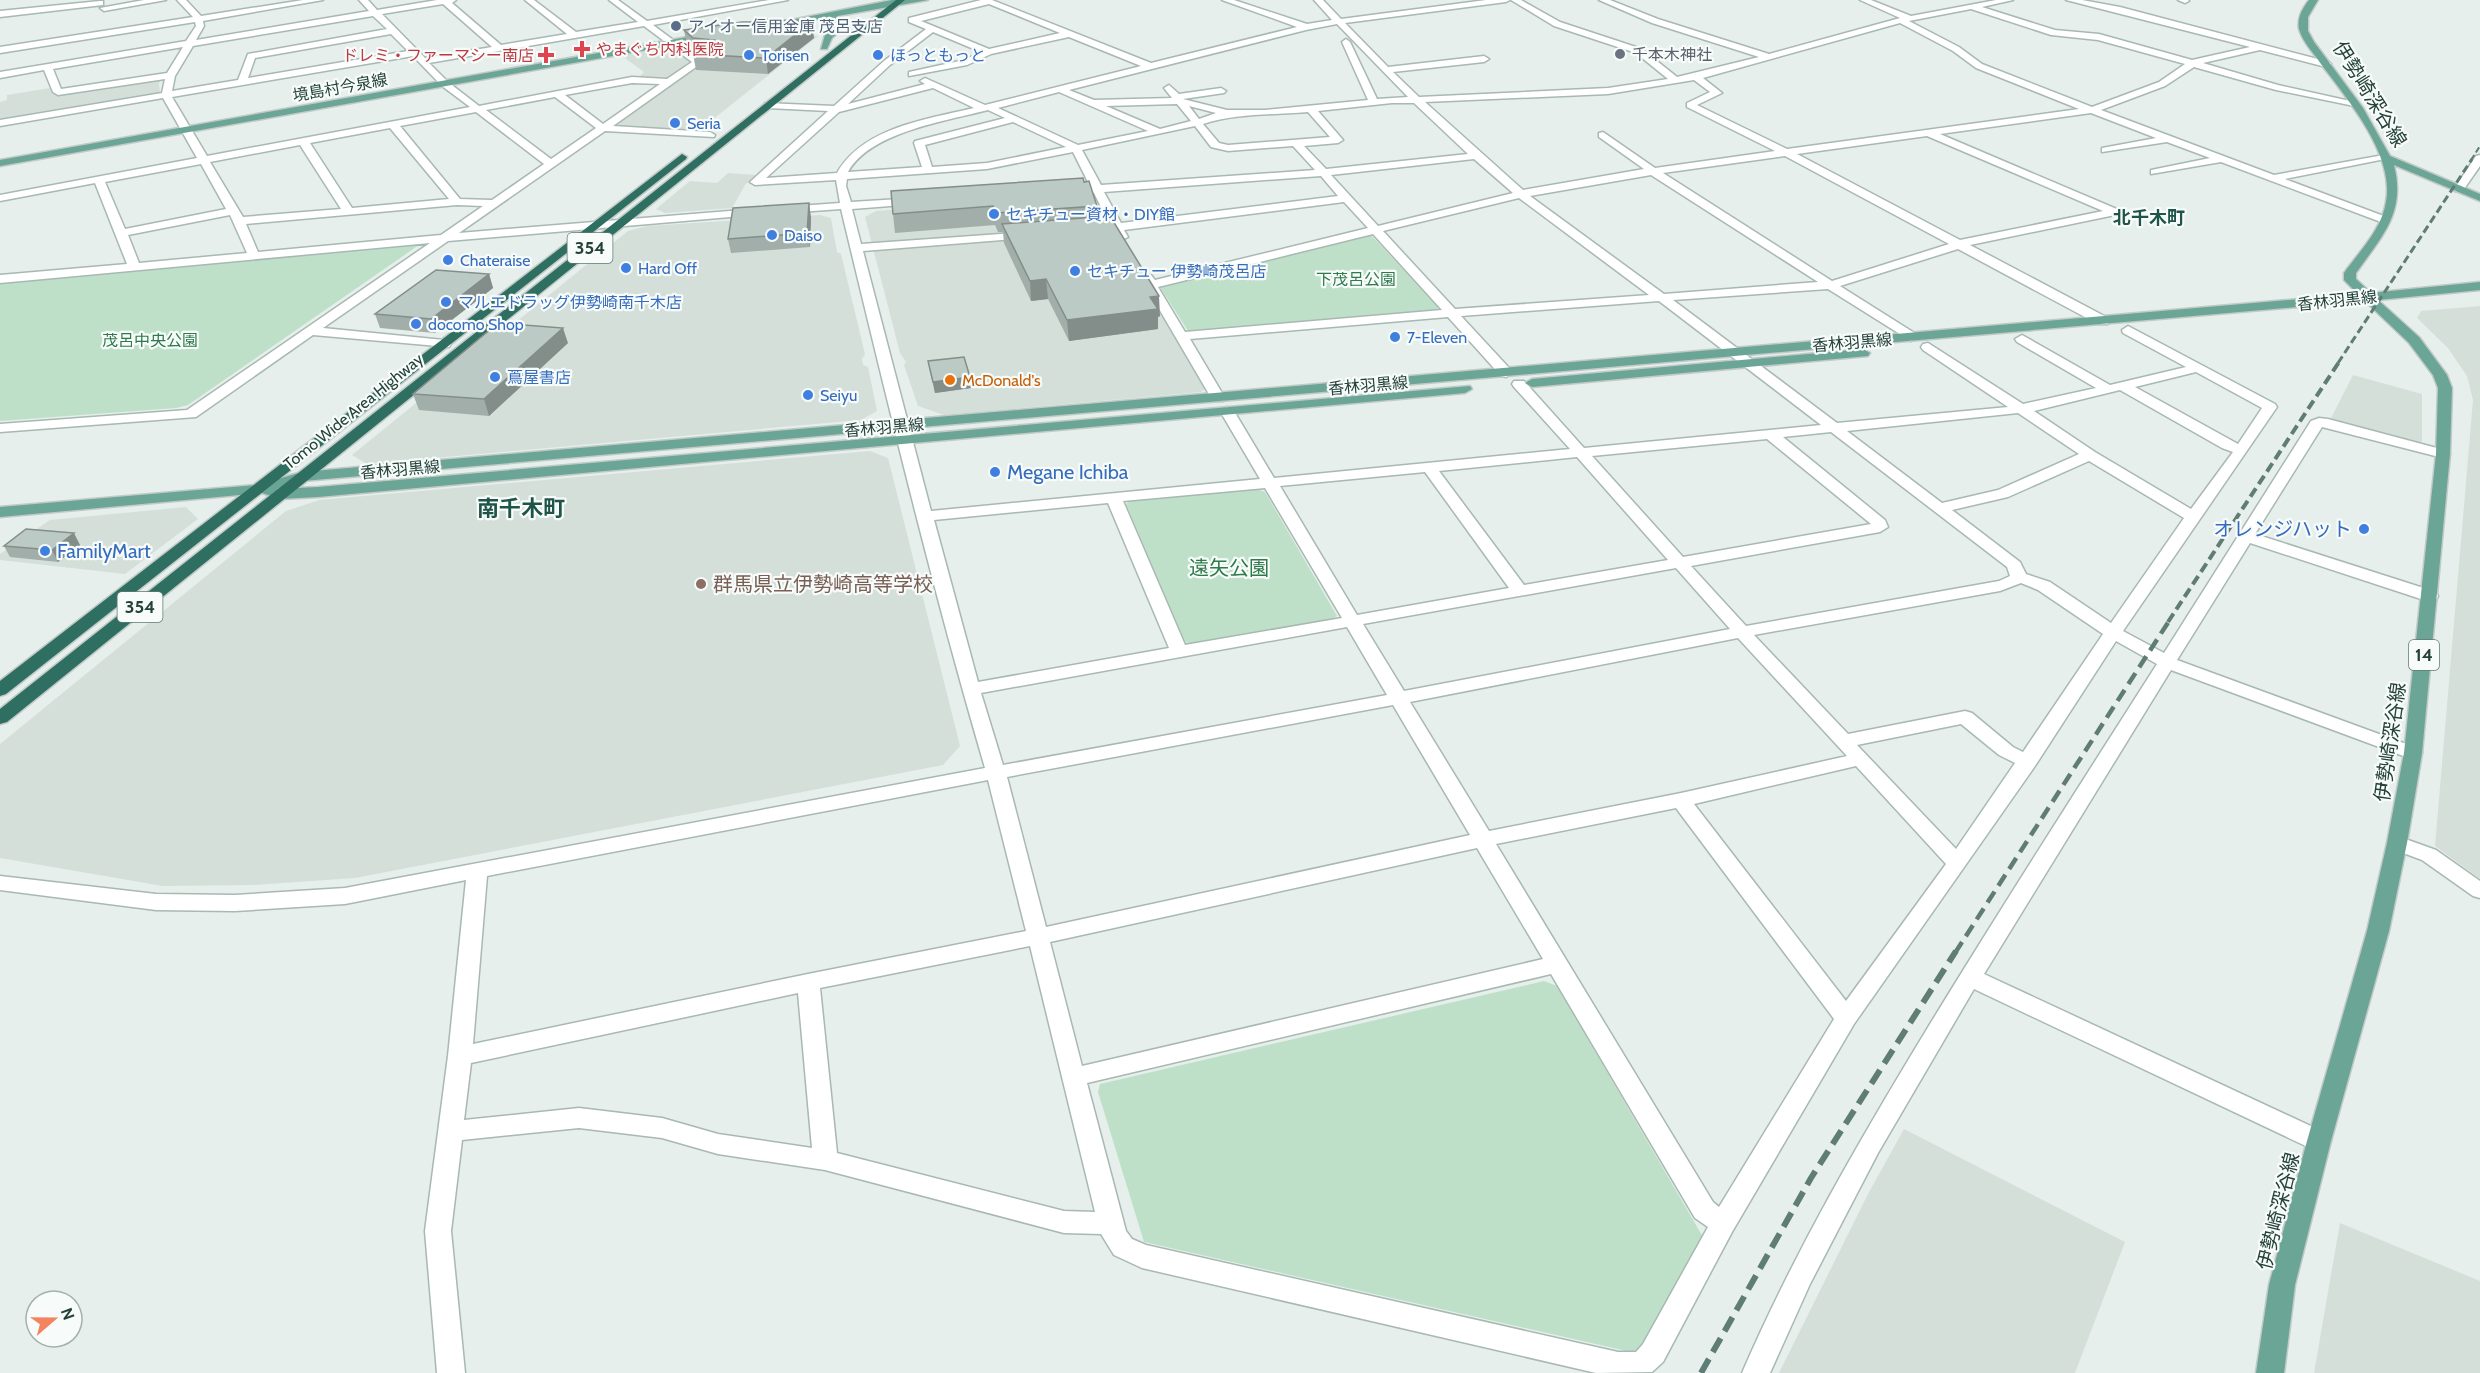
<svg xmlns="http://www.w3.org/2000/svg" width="2480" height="1373" font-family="Cabin,'Noto Sans JP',sans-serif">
	<rect width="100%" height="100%" fill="#e6efeb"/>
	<path fill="#d4dfda" d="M791,35L818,36L697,132L617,128L615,124L706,62L686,46Z
		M668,48L690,61L668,79L638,78L644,72L622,56Z
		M156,78H161L159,84L160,93L0,121V102L7,100V95L50,88L53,94Z
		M728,173L756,175L745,185L732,208L665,213L656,209L690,181L717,183Z
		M1085,194L1090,195L1207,387L1201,392L944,415L918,406L904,365L906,362L900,353L865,217L876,211Z
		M820,215L831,218L837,252L841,254L865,354L862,359L863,365L868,367L877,411L861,420L367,464L352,455L628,231L647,226Z
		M2480,306V879L2435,846L2473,400L2467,376L2448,348L2417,318L2421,311Z
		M2353,375L2422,394V441L2415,445L2330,420Z
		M870,451L888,458L960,746L943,765L355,878L253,885L163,886L0,858V744L286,511L319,500Z
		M186,507L198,519L125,574L0,560V554L50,520Z
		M1904,1129L2125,1242L2075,1373H1779L1868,1194Z
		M2340,1223L2480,1281V1373H2314Z"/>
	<path fill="#bfe0c8" d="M1370,234L1439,308L1434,312L1194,332L1188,331L1160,287Z
		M419,245L188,405L176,408L0,421V284Z
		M1257,489L1265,492L1337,616L1331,620L1191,645L1184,641L1126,504L1130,501Z
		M1544,981L1557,986L1703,1237L1641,1348L1631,1352L1144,1242L1098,1092L1100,1084Z"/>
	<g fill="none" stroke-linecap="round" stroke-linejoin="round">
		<defs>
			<path id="minor" d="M144,0H166L104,11L100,8Z
				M177,0H186L201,16L303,0H323L203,21L204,26L196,40L369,11L359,0H368L377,10L437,0H456L452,3L501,45L567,34L525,0H534L576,32L638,22L609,0H618L647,21L769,0H788L653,25L703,62L613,126L710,132L715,135L714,137L605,131L459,233L754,209L760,212L754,215L448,241L323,328L444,340L449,341L451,344L449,347L313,335L196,417L0,432V424L187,410L430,243L0,283V275L127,264L95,183L0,201V195L197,158L163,98L0,126V120L162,93L165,79L58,95L53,92L44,70L0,78V72L186,41L196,26L195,22L0,53V47L193,17ZM443,4L492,47L425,58L382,14ZM373,16L387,29L248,54L238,80L172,91L175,76L193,46ZM644,26L692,62L667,79L632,77L479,106L448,82L429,63ZM391,34L408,51L248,78L255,58ZM183,47L167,73L61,89L53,69ZM413,56L442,86L470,107L207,156L172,97ZM632,83L660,84L603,124L565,95ZM555,97L596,128L551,159L486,110ZM476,112L544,164L492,200L460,199L400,126ZM390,128L449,199L352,208L310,143ZM300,145L341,209L243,217L210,162ZM201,164L226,209L125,229L105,182ZM457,205L483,206L441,235L258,252L246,224ZM230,215L247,253L139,263L128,235Z
				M981,0H992L1151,63L1297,27L1222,0H1234L1307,24L1332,20L1314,0H1323L1341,19L1486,0H1510L1506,2L1345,23L1388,67L1484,56L1489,59L1484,62L1393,72L1419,97L1608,88L1668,79L1636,53L1554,26L1511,0H1521L1560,22L1642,49L1677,77L1759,57L1652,23L1599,0H1610L1658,19L1769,54L1900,18L1860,0H1871L1911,16L1996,0H2013L1982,7L2055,30L2099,34L2192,60L2250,47L2066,0H2082L2120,7L2329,62L2331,64L2326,67L2260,50L2203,63L2278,85L2359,103V107L2276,90L2194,67L2165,86L2101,110L2274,175L2389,154V158L2385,159L2285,179L2389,218V222H2381L2221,162L2151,174V170L2210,158L2167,142L2102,152V148L2156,138L2091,113L1940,134L2119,210V214L2115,215L1970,245L2108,318L2109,321L2108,324H2098L1958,249L1840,286L1916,334L1918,337L1911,341L1828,289L1673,300L1837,423L2008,407L1923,350L1921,347L1923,344L1928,343L2023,404L2096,388L2017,342L2015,339L2022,335L2110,385L2186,367L2123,333L2122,330L2128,326L2275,404L2277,407L2123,631L2164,653L2311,421L2319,418L2328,419L2448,451L2450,454L2448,457L2443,458L2322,427L2255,534L2436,592L2438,596L2436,600H2424L2250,543L2177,660L2420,749L2422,753L2420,757H2406L2171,670L1984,974L2328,1134L2331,1141L2328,1148L2319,1151L2310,1148L1974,989L1878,1153L1810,1284L1770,1373H1742C1794,1253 1859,1141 1927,1029C2002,906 2080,785 2157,664L2116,641L2035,766L1854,1024L1732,1232L1663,1362L1652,1372L1596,1373L1142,1268L1114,1255L1101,1234L1064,1233L825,1170L718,1154L662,1138L579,1128L462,1140L451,1231L465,1373H437L425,1231L448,1056L466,880L345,904L235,911L156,910L0,890V876L156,894L235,895L345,888L985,768C931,584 886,396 841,209L785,213L779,210L785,207L840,203L836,180L755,185L750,182L828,111L768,108L765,107V103L834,106L884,61L926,29L909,22V18ZM989,4L1060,33L989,49L921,21ZM1971,9L2051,35L2098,40L2185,64L2159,82L2092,107L1982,64L1959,47L1909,21ZM1900,23L1953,51L1976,68L2079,109L1787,149L1697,105L1722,93L1703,78ZM1337,24L1408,97L1377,99L1350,42L1346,39L1342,42L1368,100L1265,110H1227L1183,99L1224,93L1226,91L1221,88L1179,94L1169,85L1164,88L1172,98L1094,100L1069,90L1306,30ZM933,32L981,52L964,60L909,72V76L967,65L991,54L1069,37L1141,66L985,105L925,78L920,81L925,84L848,104L890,65ZM1694,80L1710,92L1687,103V107L1775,151L1655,168L1603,132L1599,133V137L1644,169L1523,190L1425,102L1608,94ZM933,88L974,108C928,119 863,127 837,173L766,178L839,112ZM1059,92L1148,131L1078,145L998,108ZM1392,103H1414L1468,154L1326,169L1304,146L1338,143L1343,140L1318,111ZM1177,104L1191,121L1160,129L1106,106ZM1189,106L1216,113L1199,119ZM988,110L1005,118L915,141L914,143L922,167L848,172C870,132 946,121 988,110ZM1308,112L1330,137L1228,145L1219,143L1203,124C1237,113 1273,115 1308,112ZM1013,122L1066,147L987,163L932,167L925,145ZM1195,126L1211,147L1228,151L1293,146L1315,170L1101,185L1082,150ZM1927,136L2103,211L1960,240L1797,154ZM1073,152L1090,186L1069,188L1064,191L1069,194L1094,193L1110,225L1090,228V232L1113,231L1118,239L1122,240L1128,237L1124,230L1344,202L1368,228L1155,280L1151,275H1143L1141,278L1213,401H1223L1225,398L1190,339L1448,317L1501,376L1506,377L1513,373L1511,370L1461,316L1659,301L1821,425L1584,448L1524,381H1514L1512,384L1514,387L1570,449L1274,478L1234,411L1227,407L1220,411L1260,479L931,511L863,251L1028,238L1034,235L1028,232L861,244L852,209L916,204L922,201L916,198L851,202L846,186L847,179L987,169ZM1785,156L1949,244L1832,281L1663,173ZM1474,159L1513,193L1378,226L1331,175ZM1651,175L1818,282L1664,294L1530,196ZM1321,176L1338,196L1121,223L1104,192ZM1519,198L1649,295L1455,309L1383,231ZM1373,234L1442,310L1185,332L1158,287ZM2196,372L2262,408L2238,444L2135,387ZM2120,390L2222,448L2233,452L2191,509L2095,452L2034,411ZM2018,413L2079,454L1998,490L1942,503L1847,431ZM1831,432L2007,567L2010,576L1999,581L1746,626L1691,566L1880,532L1888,527L1885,520L1783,437ZM1767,439L1871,524L1683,557L1592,456ZM1577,457L1668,560L1524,585L1439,471ZM2089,461L2184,518L2111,623L2050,582L2026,574L2020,562L1952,510L2008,497ZM1425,472L1509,588L1357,615L1280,486ZM1265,488L1342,618L1185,645L1123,501ZM1108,503L1169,648L978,682L934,520ZM1676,568L1730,629L1404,691L1363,624ZM2021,583L2038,590L2103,634L2023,752L2013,747L1972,713L1965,711L1848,734L1754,635L2000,591ZM1347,627L1387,695L1003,765L981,693ZM1738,638L1847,756L1681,793L1489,831L1410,702ZM1393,705L1470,835L1046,927L1007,777ZM1961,724L1999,755L2015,763L1956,849L1857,745ZM1856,766L1946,864L1846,1001L1694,804ZM988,780L1026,931L808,974L473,1044L487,876ZM1676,808L1834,1019L1719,1207L1713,1202L1496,844ZM1477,848L1543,959L1082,1066L1050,942ZM1030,946L1095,1212L1064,1211L837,1153L820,988ZM1551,974L1695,1218L1708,1227L1643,1344L1636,1352H1618L1146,1245L1132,1239L1126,1231L1087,1083ZM798,993L812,1148L718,1134L662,1118L579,1108L464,1120L471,1063Z
				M2178,0H2188L2189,1L2185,3Z
				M100,1H103V5L0,17V11Z
				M2480,155V166L2464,189L2463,191H2455L2454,189L2476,156Z
				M2397,836L2436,850L2480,881V898L2473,896L2422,860L2390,848L2387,843L2390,838Z"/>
			<path id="major" d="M892,0H928L770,28L766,25Z
				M2309,0H2318L2308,17V31L2314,42L2363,108L2390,156L2480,194V201L2394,165C2406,213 2382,236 2356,273V279L2371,293L2480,282V290L2378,300L2419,337L2447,375L2452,388L2450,454L2422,753L2407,843L2389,931L2331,1141L2295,1285L2284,1373H2256L2269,1285L2307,1141L2367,931L2387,843L2404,753L2436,454L2438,388L2433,375L2409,343L2365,301L303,481L277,489L318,487L1470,386L1472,389L1465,393L318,497L280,499L262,493L0,517V507L257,485L302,472L2358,294L2344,280V273C2359,252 2382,229 2386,202C2395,155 2348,100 2321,64C2314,53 2303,43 2299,29C2297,18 2302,9 2309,0Z
				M836,16L850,22L832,38L827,49H821L825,35L840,23H826L822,20Z
				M710,33L714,36L713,38L0,166V160Z
				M1863,349L1870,353L1868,356L1532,387L1525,383L1532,379Z"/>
			<path id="highway" d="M896,0H905L7,722L0,724V709Z
				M682,154L687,157L686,159L6,694L0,696V681Z"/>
		</defs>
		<use href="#minor" stroke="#a8b8b2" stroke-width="3"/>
		<use href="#major" stroke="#c2cac8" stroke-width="3"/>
		<use href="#highway" stroke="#c2cac8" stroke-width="3"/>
		<use href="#minor" fill="#fff" fill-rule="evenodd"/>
		<use href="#major" fill="#6aa596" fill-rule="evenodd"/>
		<use href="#highway" fill="#2f6f62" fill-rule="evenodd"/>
		<path stroke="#5f7d75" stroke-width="2" stroke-dasharray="6 3" stroke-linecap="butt" d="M2471,160L2480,146"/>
		<path stroke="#5f7d75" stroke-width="3" stroke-dasharray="8 4" stroke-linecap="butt" d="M2338,363L2472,159"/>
		<path stroke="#5f7d75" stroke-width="4" stroke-dasharray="10 5" stroke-linecap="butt" d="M2168,622L2339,362"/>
		<path stroke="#5f7d75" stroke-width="4.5" stroke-dasharray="13 7" stroke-linecap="butt" d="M1955,953L2169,621"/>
		<path stroke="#5f7d75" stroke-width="6" stroke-dasharray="16 8" stroke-linecap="butt" d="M1701,1373L1811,1178L1956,951"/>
	</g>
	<path fill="#a1aea9" d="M758,22H811L814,38L768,74L696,70L693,54L694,53L687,46L684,30Z
		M1084,182L1097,206L1098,217L1160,316L1158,317V329L1069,341L1048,299L1031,301L1004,243L1003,232H998L995,225L895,233L893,214Z
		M811,217L810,247L731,253L728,239Z
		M489,274L493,288L435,333L380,328L375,314Z
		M568,343L489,416L419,410L413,394Z
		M928,361L971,388L935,393L930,372Z
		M80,545L58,562L10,557L4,546Z"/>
	<path fill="#838d89" d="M811,22L814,38L768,74L766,58Z
		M809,203L811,217L810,247L807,233Z
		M489,274L493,288L435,333L431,319Z
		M1046,279L1048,299L1031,301L1030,281Z
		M1159,296L1160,316L1158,317V329L1069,341L1067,320L1150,297Z
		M563,328L568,343L489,416L484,399Z
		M970,377L971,388L935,393L933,382Z
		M74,533L80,545L58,562L52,550Z"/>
	<path fill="#bbcac4" stroke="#838d89" stroke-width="1.5" d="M762,19L811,22L766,58L693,54L714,40L693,38L684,30L742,22H758Z
		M1083,178L1084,182L1089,181L1097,206L996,213L993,206L893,214L891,191Z
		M809,203L807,233L728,239L733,208Z
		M1110,216L1159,296L1150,297L1158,309L1067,320L1046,279L1030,281L1002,224Z
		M436,270L489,274L431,319L375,314Z
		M498,323L563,328L484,399L413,394Z
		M964,357L970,377L933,382L928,361Z
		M26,529L74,533L52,550L4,546Z"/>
	<circle fill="#5c6f8a" stroke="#f7fbf9" stroke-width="2" cx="676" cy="26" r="6"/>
	<g fill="#e0444e" stroke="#f7fbf9" stroke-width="2">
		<path d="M579 40h6v6h6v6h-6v6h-6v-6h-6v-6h6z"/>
		<path d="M543 46h6v6h6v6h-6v6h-6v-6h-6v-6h6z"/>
	</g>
	<circle fill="#6b7280" stroke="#f7fbf9" stroke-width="2" cx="1620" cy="54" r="6"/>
	<g fill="#3f7fe0" stroke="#f7fbf9" stroke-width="2">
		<circle cx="749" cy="55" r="6"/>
		<circle cx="878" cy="55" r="6"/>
		<circle cx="675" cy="123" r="6"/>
		<circle cx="994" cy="214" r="6"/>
		<circle cx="772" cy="235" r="6"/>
		<circle cx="448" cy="260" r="6"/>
		<circle cx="626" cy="268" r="6"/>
		<circle cx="1075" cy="271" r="6"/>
		<circle cx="446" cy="302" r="6"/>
		<circle cx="416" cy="324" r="6"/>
		<circle cx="1395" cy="337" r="6"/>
		<circle cx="495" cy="377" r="6"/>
		<circle cx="808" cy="395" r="6"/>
		<circle cx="995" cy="472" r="6"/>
		<circle cx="2364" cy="529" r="6"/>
		<circle cx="45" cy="551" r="6"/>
	</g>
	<circle fill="#e8710a" stroke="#f7fbf9" stroke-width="2" cx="950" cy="380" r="6"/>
	<circle fill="#8d6e63" stroke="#f7fbf9" stroke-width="2" cx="701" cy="584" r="6"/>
	<g text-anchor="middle" stroke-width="4.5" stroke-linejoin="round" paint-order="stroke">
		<g font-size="16" fill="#4e5e75" stroke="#f7fbf9" text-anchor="start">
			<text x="688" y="32">アイオー信用金庫 茂呂支店</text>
		</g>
		<g font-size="16" fill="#be3a42" stroke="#f7fbf9" text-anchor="start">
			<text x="596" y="55">やまぐち内科医院</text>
			<text x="534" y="61" text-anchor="end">ドレミ・ファーマシー南店</text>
		</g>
		<g font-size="16" fill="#5b616d" stroke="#f7fbf9" text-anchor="start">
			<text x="1632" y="60">千本木神社</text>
		</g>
		<g font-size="16" fill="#366cbe" stroke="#f7fbf9" text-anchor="start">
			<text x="761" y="61">Torisen</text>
			<text x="890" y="61">ほっともっと</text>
			<text x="687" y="129">Seria</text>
			<text x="1006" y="220">セキチュー資材・DIY館</text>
			<text x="784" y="241">Daiso</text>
			<text x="460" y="266">Chateraise</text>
			<text x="638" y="274">Hard Off</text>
			<text x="1087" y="277">セキチュー 伊勢崎茂呂店</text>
			<text x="458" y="308">マルエドラッグ伊勢崎南千木店</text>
			<text x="428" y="330">docomo Shop</text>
			<text x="1407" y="343">7-Eleven</text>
			<text x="507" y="383">蔦屋書店</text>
			<text x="820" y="401">Seiyu</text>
		</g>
		<g font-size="16" fill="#24423a" stroke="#f7fbf9">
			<text transform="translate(340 87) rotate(-10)" y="6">境島村今泉線</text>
			<text transform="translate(2337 300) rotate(-6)" y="6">香林羽黒線</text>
			<text transform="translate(1852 342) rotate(-5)" y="6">香林羽黒線</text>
			<text transform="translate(1368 385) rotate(-5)" y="6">香林羽黒線</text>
			<text transform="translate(353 411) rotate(-39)" y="6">Tomo Wide Area Highway</text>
			<text transform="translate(884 427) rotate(-5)" y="6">香林羽黒線</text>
			<text transform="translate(400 469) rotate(-5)" y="6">香林羽黒線</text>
		</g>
		<g font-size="16" fill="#2d7a4b" stroke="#f7fbf9">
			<text x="1356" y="285">下茂呂公園</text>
			<text x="150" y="346">茂呂中央公園</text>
		</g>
		<g font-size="16" fill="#c56008" stroke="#f7fbf9" text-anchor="start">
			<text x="962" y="386">McDonald's</text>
		</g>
		<g font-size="18" font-weight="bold" fill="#1f5548" stroke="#f7fbf9">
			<text x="2149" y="224">北千木町</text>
		</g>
		<g fill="#f7fbf9" stroke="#637a73" stroke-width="1.5">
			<rect x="567.5" y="233" width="45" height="30" rx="4.5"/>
			<rect x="117.5" y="592" width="45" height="30" rx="4.5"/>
			<rect x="2409" y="640" width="30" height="30" rx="4.5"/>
		</g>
		<g font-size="18" font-weight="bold" fill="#24423a">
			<text x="590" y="254">354</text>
			<text x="140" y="613">354</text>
			<text x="2424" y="661">14</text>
		</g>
		<g font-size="20" fill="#24423a" stroke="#f7fbf9">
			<text transform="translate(2370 94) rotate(58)" y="7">伊勢崎深谷線</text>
			<text transform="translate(2390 742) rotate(-82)" y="7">伊勢崎深谷線</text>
			<text transform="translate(2278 1211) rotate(-76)" y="7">伊勢崎深谷線</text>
		</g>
		<g font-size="20" fill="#366cbe" stroke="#f7fbf9" text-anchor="start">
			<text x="1007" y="479">Megane Ichiba</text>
			<text x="2352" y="536" text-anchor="end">オレンジハット</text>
			<text x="57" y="558">FamilyMart</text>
		</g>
		<g font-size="20" fill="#2d7a4b" stroke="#f7fbf9">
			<text x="1229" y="575">遠矢公園</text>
		</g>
		<g font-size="20" fill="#785e54" stroke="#f7fbf9" text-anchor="start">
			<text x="713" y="591">群馬県立伊勢崎高等学校</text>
		</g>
		<g font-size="22" font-weight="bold" fill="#1f5548" stroke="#f7fbf9">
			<text x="521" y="516">南千木町</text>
		</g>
	</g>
	<g transform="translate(54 1319) rotate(70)"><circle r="28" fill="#f7fbf9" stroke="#a3b1ad" stroke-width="1.5"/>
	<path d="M0-4.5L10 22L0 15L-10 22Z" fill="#f4845f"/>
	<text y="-9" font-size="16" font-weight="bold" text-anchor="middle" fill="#24423a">N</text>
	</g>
</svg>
